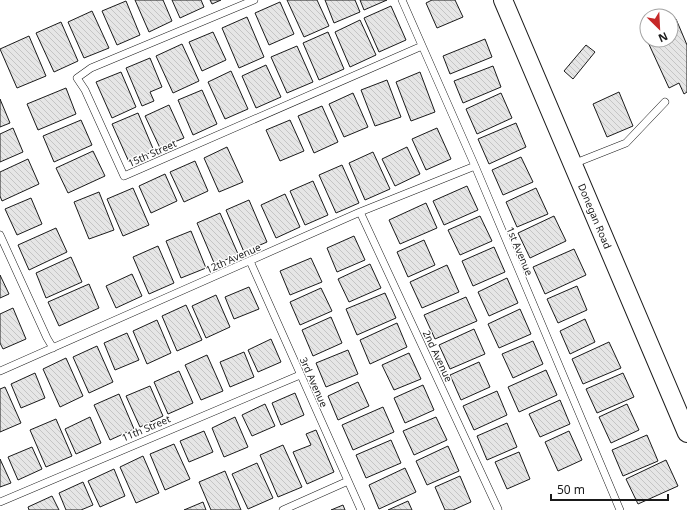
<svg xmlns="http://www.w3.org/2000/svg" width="687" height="510" font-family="'Noto Sans',sans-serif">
	<defs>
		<pattern id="building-back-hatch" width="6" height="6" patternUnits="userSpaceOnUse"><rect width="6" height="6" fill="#e6e6e6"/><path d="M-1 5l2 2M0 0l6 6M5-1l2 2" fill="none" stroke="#c5c5c5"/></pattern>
	</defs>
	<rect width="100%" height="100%" fill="#fff"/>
	<path fill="url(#building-back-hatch)" stroke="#1a1a1a" d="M135,0H163L172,21L149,32Z
		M172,0H201L204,7L180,18Z
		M210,0H221L212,4Z
		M287,0H317L329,26L304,37Z
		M325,0H355L360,12L334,23Z
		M360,0H387L364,10Z
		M432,0H455L463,17L437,28L426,3Z
		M126,1L140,35L117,45L102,11Z
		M280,2L294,34L269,45L255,13Z
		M391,6L406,40L379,52L364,18Z
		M92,11L109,48L84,58L68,22Z
		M247,17L264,57L239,68L222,28Z
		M676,19L687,45V92L684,94L679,83L669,88L647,40H671V21Z
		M360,20L376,55L350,67L335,32Z
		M61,22L78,61L54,72L36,33Z
		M213,32L226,60L202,71L189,42Z
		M328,32L344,69L319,80L303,43Z
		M29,36L46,76L17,88L0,49Z
		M485,39L492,57L450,74L443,56Z
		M182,44L199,81L173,93L156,56Z
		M586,45L595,52L573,79L564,71Z
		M297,46L313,82L287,93L271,57Z
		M150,58L162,87L150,92L154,101L142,106L126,68Z
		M266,65L281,97L256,108L242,76Z
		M493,66L501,87L463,103L454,81Z
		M231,71L248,109L225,119L208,82Z
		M121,72L136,107L112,118L96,82Z
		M420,72L435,112L411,121L396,82Z
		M387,80L401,117L375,126L361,90Z
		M66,88L76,114L38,130L27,104Z
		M202,90L217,124L193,135L178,100Z
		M619,92L633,126L607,137L593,104Z
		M353,93L368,127L344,137L329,104Z
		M501,93L512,118L477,134L466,109Z
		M0,99L10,123L0,127Z
		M169,105L184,138L160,148L145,116Z
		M322,106L338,142L314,153L298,116Z
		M138,113L154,151L129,162L112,124Z
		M81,120L92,145L54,162L43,136Z
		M290,120L304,151L280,161L266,130Z
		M516,123L526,147L489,164L478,139Z
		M13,128L23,152L0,162V134Z
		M437,128L451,159L426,170L412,139Z
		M227,147L243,182L219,192L204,158Z
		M407,147L420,174L395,186L382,159Z
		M93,151L105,176L68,193L56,168Z
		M373,152L390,189L365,200L349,163Z
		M521,157L533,182L503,195L492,170Z
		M28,159L39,184L2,201L0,196V172Z
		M195,161L208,191L184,202L170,172Z
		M342,165L359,203L336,213L319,175Z
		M165,174L177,201L151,213L139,186Z
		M313,181L328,215L305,225L290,191Z
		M467,186L478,210L444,225L433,201Z
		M133,188L149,225L123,236L107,199Z
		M536,188L548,214L517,227L506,202Z
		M99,192L114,230L89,239L74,202Z
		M285,194L300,227L276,238L261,205Z
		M31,198L42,224L17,235L5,209Z
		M249,200L267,242L244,252L226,210Z
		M426,203L437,228L400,244L389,220Z
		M220,213L238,254L215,265L197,223Z
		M480,216L492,241L460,255L448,230Z
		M554,216L566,241L530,258L518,233Z
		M56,228L67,252L29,270L18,245Z
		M191,231L206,268L181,278L166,241Z
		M354,236L365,260L337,272L327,248Z
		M424,240L435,265L408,277L397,252Z
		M158,246L174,283L149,294L133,257Z
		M494,247L505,272L473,286L462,261Z
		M574,249L586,275L545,294L533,267Z
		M71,257L82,282L46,298L36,273Z
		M311,258L322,282L290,295L280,271Z
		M370,264L381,288L349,302L338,279Z
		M447,265L459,292L422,308L410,282Z
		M132,274L142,296L116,308L106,286Z
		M0,275L9,294L0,298Z
		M507,278L518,303L489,316L478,292Z
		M89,284L99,308L59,326L48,302Z
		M577,286L587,310L558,323L547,299Z
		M249,287L259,309L234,319L225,297Z
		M321,288L332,311L300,325L290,302Z
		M385,293L396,318L357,335L346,309Z
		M216,295L230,327L206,338L192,306Z
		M466,297L477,321L435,339L424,315Z
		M186,305L202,340L177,351L162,316Z
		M13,308L26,339L3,349L0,343V314Z
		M520,309L531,334L499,348L488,324Z
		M331,317L342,343L313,356L302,330Z
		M585,319L595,342L570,354L560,331Z
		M157,320L171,353L147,364L133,331Z
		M397,323L407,347L370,364L360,340Z
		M474,329L485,354L450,369L439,345Z
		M127,333L139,360L115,370L104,343Z
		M271,339L281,362L258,372L248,350Z
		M533,341L543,364L513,378L502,354Z
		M609,342L621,368L583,384L572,359Z
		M97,346L113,382L89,393L73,357Z
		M348,350L358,374L326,387L316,363Z
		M244,352L254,377L230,387L220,362Z
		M409,353L421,379L394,390L382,365Z
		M207,355L223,391L201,400L185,365Z
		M66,358L83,396L60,407L43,369Z
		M479,362L490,387L461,400L450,375Z
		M546,370L557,395L519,412L508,387Z
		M179,371L193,403L168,414L154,382Z
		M35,373L45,398L21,408L11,384Z
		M623,373L634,397L597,413L586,389Z
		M358,382L369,406L338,420L328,396Z
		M423,385L434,410L405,423L394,398Z
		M150,386L163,416L140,427L126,396Z
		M5,387L21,423L0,432V389Z
		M497,391L507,415L474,430L463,406Z
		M295,393L304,415L281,425L272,403Z
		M119,394L134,429L110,440L94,405Z
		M560,400L570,424L540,437L529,414Z
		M265,404L275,426L252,436L242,415Z
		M627,404L639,430L611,443L599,417Z
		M383,407L394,432L353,450L342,425Z
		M90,417L101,443L76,454L65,429Z
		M235,417L248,447L224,457L212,428Z
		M436,417L447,440L414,455L403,431Z
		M56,419L72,456L46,467L30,430Z
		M507,423L517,447L487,460L477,436Z
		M316,430L334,472L307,484L293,452L311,445L306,434Z
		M204,431L213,452L189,462L180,441Z
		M569,431L582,460L558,471L545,442Z
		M647,435L658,461L623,476L612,450Z
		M391,440L401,463L366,478L356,455Z
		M174,444L190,479L165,490L150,454Z
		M283,445L302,487L278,497L260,455Z
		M448,446L459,471L427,485L416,461Z
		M32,447L42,469L18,480L8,457Z
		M519,452L530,479L507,489L495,462Z
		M143,456L159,493L136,503L120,467Z
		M0,459L11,483L0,487Z
		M666,460L678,486L638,504L626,479Z
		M257,463L273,498L248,509L232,474Z
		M405,468L416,492L379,509L369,485Z
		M114,469L125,496L100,507L88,481Z
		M225,471L241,510H211L199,482Z
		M460,476L471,502L453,510H445L435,487Z
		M83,482L93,505L81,510H66L59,493Z
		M52,496L59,510H29L28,507Z
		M408,501L412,510H388Z
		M203,502L206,510H184Z
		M343,505L345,510H331Z"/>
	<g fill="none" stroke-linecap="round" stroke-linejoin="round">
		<defs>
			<path id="service" d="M254,0L91,68L77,78L85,90L124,176L422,46
				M402,0L475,166L620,510
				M573,164L626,143L665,102
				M360,212L498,509
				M0,235L47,338L53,348
				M250,261L361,510
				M0,371L360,212L475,166
				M0,502L300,375
				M283,510L348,481"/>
			<path id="tertiary" d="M503,0L687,433"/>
		</defs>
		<use href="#service" stroke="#1a1a1a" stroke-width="8"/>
		<use href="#tertiary" stroke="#1a1a1a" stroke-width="20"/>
		<use href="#service" stroke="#fff" stroke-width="7"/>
		<use href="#tertiary" stroke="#fff" stroke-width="18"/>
	</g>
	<g text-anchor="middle" stroke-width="3" stroke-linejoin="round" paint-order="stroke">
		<g font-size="10" fill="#1a1a1a" stroke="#fff">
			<text transform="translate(152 153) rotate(-24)" y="4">15th Street</text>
			<text transform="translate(595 216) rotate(67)" y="4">Donegan Road</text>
			<text transform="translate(520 251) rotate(67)" y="4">1st Avenue</text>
			<text transform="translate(233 258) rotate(-24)" y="4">12th Avenue</text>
			<text transform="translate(438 356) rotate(65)" y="4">2nd Avenue</text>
			<text transform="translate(314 382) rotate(66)" y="4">3rd Avenue</text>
			<text transform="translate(146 428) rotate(-23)" y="4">11th Street</text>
		</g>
	</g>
	<g transform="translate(659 28) rotate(156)"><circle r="19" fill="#ffffff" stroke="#a3a3a3"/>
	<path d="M0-3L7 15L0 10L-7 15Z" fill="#c62828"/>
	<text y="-6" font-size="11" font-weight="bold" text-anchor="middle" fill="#1a1a1a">N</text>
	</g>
	<path d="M551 494v6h117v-6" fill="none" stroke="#1a1a1a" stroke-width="2"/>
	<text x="557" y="494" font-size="12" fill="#1a1a1a" stroke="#ffffff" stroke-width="3" paint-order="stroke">50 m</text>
</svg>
